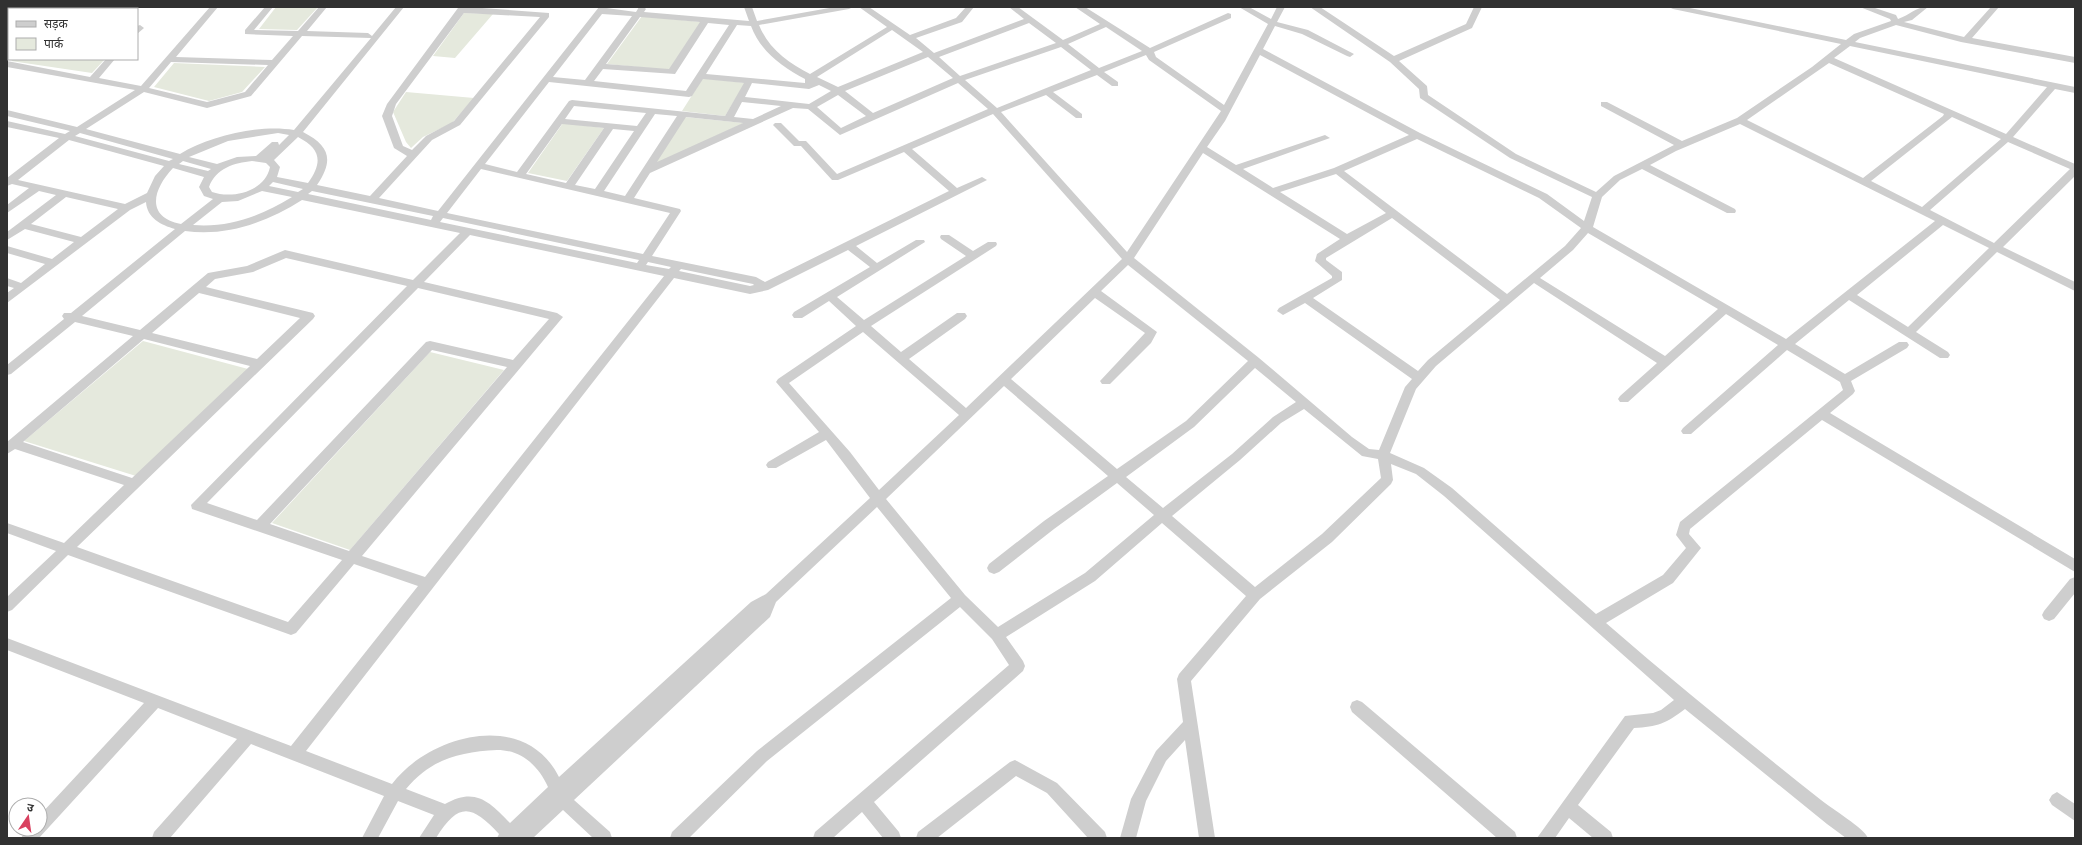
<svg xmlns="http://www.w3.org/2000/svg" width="2082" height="845" font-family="Cabin,'Noto Sans Devanagari',sans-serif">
	<rect width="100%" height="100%" fill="#fff"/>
	<path fill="#e5e9dd" d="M276,7H318L297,30L259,29Z
		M464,13L493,14L455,58L433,56Z
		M642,16L701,22L669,70L607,64Z
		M14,59H105L92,73L11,61Z
		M174,63L265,67L242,92L209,101L154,87Z
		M703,78L745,83L725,116L682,111Z
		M406,92L474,98L452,123L423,137L411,148L406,142L393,112Z
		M685,117L744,123L655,164Z
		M563,123L604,128L567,181L528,173Z
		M143,341L248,369L136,476L24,441Z
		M430,352L504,370L350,550L272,523Z"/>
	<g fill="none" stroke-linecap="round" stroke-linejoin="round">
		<path fill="#cecece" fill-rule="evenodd" d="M7,7H13L7,10Z
			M67,7H76L75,9H66Z
			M210,7H218L176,57L272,60L293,36L245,34V30L265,7H273L254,30L298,31L319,7H327L307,31L368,33L372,36L396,7H404L303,132C330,146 334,160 317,185L370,196L407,156L394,148L382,116L387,104L458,8L468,7L549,13V17L460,125L432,140L379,198L438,211L599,7L636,12L639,7H644L646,9L644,12L749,21L744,7H752L757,21L835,7H853L849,9L759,25C768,48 788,63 810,74L887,27L859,7H869L910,35L956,18L966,7H974L962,22L916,38L934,53L1024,19L1009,7H1018L1063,40L1100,24L1075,7H1085L1150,48L1228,13L1231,14V18L1154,52L1156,57L1224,105L1268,24L1239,7H1249L1271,19L1277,7H1285L1277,22L1308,30L1354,54L1350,57L1347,56L1302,34L1275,26L1263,49L1420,133L1547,194L1584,221L1592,197L1510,158L1420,98L1419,89L1390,62L1310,7H1320L1394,56L1466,24L1474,7H1482L1472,28L1399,61L1427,86L1428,95L1516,154L1596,192L1614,176L1674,145L1601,106V102H1607L1682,141L1737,118L1812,67L1841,44L1673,9L1669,7H1685L1846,40L1854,34L1891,21L1890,19L1860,7H1872L1896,15L1898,19C1910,15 1915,7 1928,7L1912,20L1904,22L1964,37L1991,7H1999L1972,38L2075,57V63L1961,42L1896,25L1860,38L1855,42L2075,87V93L2055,89L2013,137L2075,164V176L2003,247L2075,282V291L1997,252L1916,332L1948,352L1950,355L1948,358H1940L1849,300L1795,344L1845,374L1899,342H1907L1909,345L1907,348L1851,381L1855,391L1853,394L1830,413L2075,559V572L1822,420L1690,529L1689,534L1701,548L1673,583L1606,623C1676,684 1748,742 1821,800C1832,809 1864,828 1868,838H1846L1827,824L1685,709C1667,723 1657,727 1634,728L1578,805L1611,832L1613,838H1593L1569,818L1555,838H1537L1625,716L1653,713L1661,710L1674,700L1444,496L1416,474L1391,464L1393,480L1391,484L1332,542L1260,599L1191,681L1215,838H1199L1185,740L1166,761L1146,801L1136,838H1120L1131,799L1156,751L1183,722L1177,679L1179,674L1246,596L1162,523L1095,581L1006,637L1023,661L1025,666L1023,671L874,802L899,832L901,838H883L862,812L833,838H813L815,832L1009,665L992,639L960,607L767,761L689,838H670L672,832L757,751L951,598L877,507L776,602L770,617L574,800L610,832L612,838H593L563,810L533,838H497L499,834C472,805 459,801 436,838H419L434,815L398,801L378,838H362L384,796L251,744L170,838H152L154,832L237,739L158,708L39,838H21L27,829H40V815L144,703L7,650V638L291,746L418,586L354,564L296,633L291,635L68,555L12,610L7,612V597L56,551L7,533V523L64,543L124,485L15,449L7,454V442L133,336L75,322L11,374L7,375V365L64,319L62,316L64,313H71L175,229C161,225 147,218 146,202L130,210L7,303V293L14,288L7,286V278L21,283L45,264L7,253V246L52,259L74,242L25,229L7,240V232L56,195L39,191L7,213V205L29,188L12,184L7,186V178L59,138L7,127V121L65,134L70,131L7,116V110L77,127L135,90L7,67V61L90,77L106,59H115L99,78L141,86ZM464,13L540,17L454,121L426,136L412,150L403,146L392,116L396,104ZM602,14L632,16L585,80L553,77ZM640,17L700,22L669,69L606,64ZM708,23L729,25L686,91L594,81L603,69L675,74ZM1029,23L1056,43L960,76L939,57ZM737,25L751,26C760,51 782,67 805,79V83L706,74ZM1106,27L1142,51L1099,68L1068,44ZM892,30L923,52L838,87L817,77ZM302,36L371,38L294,130C260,124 209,136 180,154L86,129L144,92L207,108L251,96ZM1850,46L2047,87L2006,134L1834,58ZM1061,47L1091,70L997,108L965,80ZM1146,55L1149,60L1221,111L1127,252L1001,112L1046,95L1076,118H1082V114L1053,92L1097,75L1112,86H1118V82L1104,72ZM1260,55L1409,135L1334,168L1273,188L1243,169L1330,138L1325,135L1322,136L1236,165L1207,147L1225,121ZM928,57L953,78L873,113L845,91ZM171,62L268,65L245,92L207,102L149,88ZM1829,63L1944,114L1943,116L1863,178L1747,120ZM703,79L744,83L725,116L572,100L569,101L517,172L485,164L549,82L689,97L692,96ZM752,83L809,89L819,85L831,91L809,104L745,97ZM958,83L988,109L837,174L806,141H799L781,123H775L773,125L794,146H801L832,180H838L904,152L949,191L765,282L756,277L652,256L681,211L680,209L634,198L650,173L793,108L808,109L840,135ZM838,95L866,116L841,128L817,107ZM742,102L781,106L753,119L734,117ZM574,106L646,113L637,126L565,119ZM655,114L677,116L625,196L604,191ZM993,114L1122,259L966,408L909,359L965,319L967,316L965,313H957L901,352L871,326L996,246L997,244L996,242H988L973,251L949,235H941L940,237L941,239L966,256L864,320L837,297L925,242L924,240H916L877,263L856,246L987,180L982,177L957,188L912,149ZM686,117L743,123L657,162ZM1952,117L2001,139L1922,207L1871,181ZM562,124L604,128L566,183L526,174ZM1740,124L1935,221L1786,339L1593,227L1602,197L1620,180L1642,169L1727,213H1735L1736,211L1735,209L1650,165L1676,151ZM613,129L634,131L595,189L575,185ZM80,133L173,159L169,161L75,136ZM278,133L289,135L279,145L278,142H272L256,156L237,157L217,164L189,157L228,141ZM298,137C321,149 323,162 308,183L277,177L280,167L274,160ZM1417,139L1539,198L1581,228L1565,246L1507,294L1344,171ZM69,140L164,166L155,176L147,193L125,204L18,180ZM2008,142L2070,169L1994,243L1930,210ZM1203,153L1340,239L1317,254L1315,261L1332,276V278L1279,308L1277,311L1283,315L1305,303L1412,379L1405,387L1379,450L1369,449L1352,437L1259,358L1134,258ZM183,161L211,169L208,171L179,164ZM252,161L266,163L270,167C265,192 232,199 212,192L209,187C216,168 234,163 252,161ZM173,168L204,177L199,187L204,196L213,199L181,224C145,217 153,189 173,168ZM481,169L670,213L643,254L447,213ZM1336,174L1386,213L1347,234L1280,192ZM273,182L303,189L298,192L269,186ZM262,191L292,197C261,216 229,228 193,225L222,202L238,201ZM312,191L433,216L431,220L308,194ZM66,197L118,209L81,237L31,224ZM302,200L460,233L413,280L285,250L247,266L208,273L140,330L82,316L185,231C227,237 267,222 302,200ZM443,218L639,260L637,263L440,222ZM1392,218L1500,300L1428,360L1418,371L1313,298L1342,280V272L1326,260V258ZM1943,225L1989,248L1908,327L1857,295ZM1588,233L1718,309L1665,356L1540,278L1573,250ZM470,235L664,276L425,577L362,556L563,317L557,313L424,282ZM848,250L870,267L794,312L792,315L794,318H802L829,301L856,326L778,379L776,382L819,432L768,462L766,465L768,468H776L826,440L870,498L766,594L751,602L559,777C525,709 430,734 392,784L306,751L674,278L750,294L768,290ZM286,258L407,286L191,505L192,509L342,560L288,622L77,547L313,319L315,316L313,313L206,287L215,279L253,272ZM648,262L671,267L669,269L646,265ZM1128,265L1248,361L1186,421L1117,469L1011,379L1095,298L1145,333L1100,381L1102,384H1110L1151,343L1157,332L1101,291ZM681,269L753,284L754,285L750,286L679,271ZM1534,283L1657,363L1620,396L1618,399L1620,402H1628L1726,314L1778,345L1683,428L1681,431L1683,434H1691L1787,350L1840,382L1843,390L1680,522L1676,535L1686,548L1663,575L1596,614L1452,488L1424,468L1390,453L1416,389L1436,366ZM418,288L549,319L513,360L430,341L426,342L257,520L207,503ZM199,293L300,318L257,359L152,333ZM863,332L959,415L879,490L850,452L789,383ZM144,339L250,366L132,478L23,442ZM432,350L507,367L349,551L270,524ZM1255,368L1296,402L1273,417L1232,454L1163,508L1126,477L1194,427ZM1004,386L1108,476L1044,521L989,564L987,568L989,572L994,574L999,572L1054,529L1117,483L1154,515L1085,573L998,627L965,595L886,499ZM1304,409L1362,456L1378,459L1381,478L1322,534L1255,587L1172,516L1240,460L1281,423ZM497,750C521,750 538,765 548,787L510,823C489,801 475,787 445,804L406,789C431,759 459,752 497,750Z
			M7,18H9V24H7Z
			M140,25L144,28L137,34V26Z
			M2075,577V593L2054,619L2049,621L2044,619L2042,615L2044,611L2070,579Z
			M1357,700L1362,702L1515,832L1517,838H1497L1352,712L1350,707L1352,702Z
			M1015,760L1057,783L1105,832L1107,838H1088L1047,793L1016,776L937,838H916L918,832L1010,762Z
			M2057,792L2075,804V821L2052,805L2049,800L2052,795Z"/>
	</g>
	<rect width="2082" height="845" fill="none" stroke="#313131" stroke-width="16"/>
	<rect x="8" y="8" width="130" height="52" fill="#ffffff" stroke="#adadad"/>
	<rect x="16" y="21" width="20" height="6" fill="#cecece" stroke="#adadad"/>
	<text x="44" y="28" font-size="12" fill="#313131">सड़क</text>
	<rect x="16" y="38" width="20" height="12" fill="#e5e9dd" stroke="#adadad"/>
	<text x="44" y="48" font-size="12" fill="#313131">पार्क</text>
	<g transform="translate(28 817) rotate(13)"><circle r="19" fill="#ffffff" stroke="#adadad"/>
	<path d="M0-3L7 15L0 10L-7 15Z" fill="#d94160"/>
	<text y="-6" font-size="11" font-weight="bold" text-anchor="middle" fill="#313131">उ</text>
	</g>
</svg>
